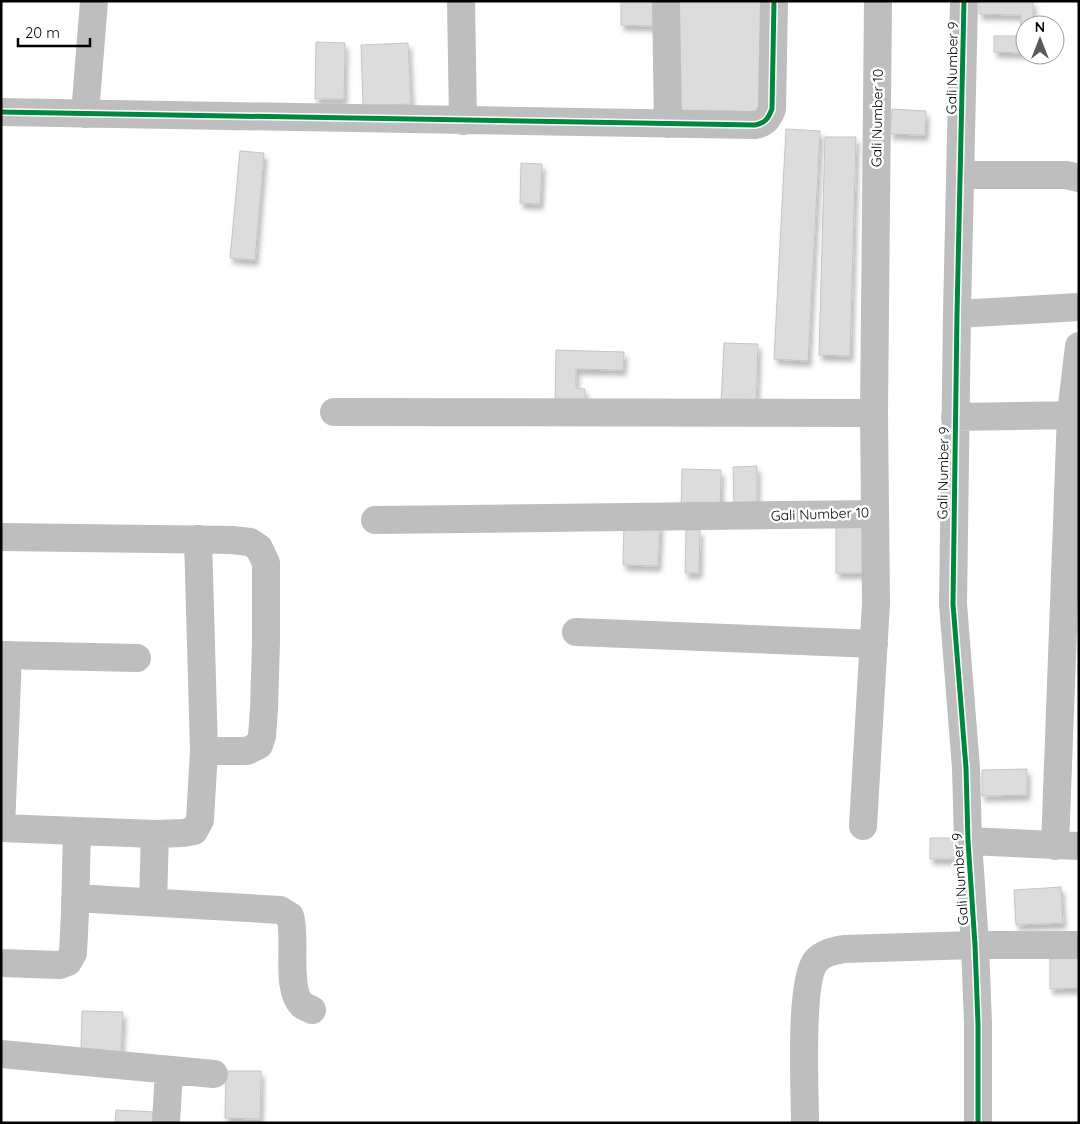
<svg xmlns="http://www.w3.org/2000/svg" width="1080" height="1124" font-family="Quicksand,sans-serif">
	<defs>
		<filter id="shadow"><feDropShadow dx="3" dy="5.5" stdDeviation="2.5" flood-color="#0004"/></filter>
	</defs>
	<rect width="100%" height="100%" fill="#fff"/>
	<path fill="#dcdcdc" stroke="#c5c5c5" filter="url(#shadow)" d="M621,1H655L654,26L621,25Z
		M677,1H765L766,116H678Z
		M979,1H1033V25H1025V53L994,52V36H1020L1021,15L979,14Z
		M316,42L345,43L344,99H315Z
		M408,43L411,104L363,106L361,45Z
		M892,109L926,111L925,135L890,134Z
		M786,129L820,131L808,361L774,359Z
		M825,137H856L850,356L819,355Z
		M240,151L264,153L255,260L230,258Z
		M521,163L542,164L540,204L520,203Z
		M724,343L758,344L756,406L721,405Z
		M556,350L624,352L623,370L576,369V388L585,389V404L555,403Z
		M757,466V511H734L733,467Z
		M682,469L721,470L720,512L681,511Z
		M624,523L660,524L658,566L623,565Z
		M836,526H870V573H836Z
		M686,530H700L699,573H685Z
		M1027,769V795L982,796V770Z
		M930,838H954V859H930Z
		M1061,887L1063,923L1016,925L1014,890Z
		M1050,950H1079V988L1050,989Z
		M82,1011L123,1012L121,1053L81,1052Z
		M226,1071H261L260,1119L225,1118Z
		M116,1110L154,1112V1123H115Z"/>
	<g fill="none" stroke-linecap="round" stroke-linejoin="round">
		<path stroke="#bebebe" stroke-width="28" d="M461,1L463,121
			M666,1L668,124
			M964,1L957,314L953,604L966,768L968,841L975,945L978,1024V1123
			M1,112L755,125C765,123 768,119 772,109L774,1
			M85,114L94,1
			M961,175H1066L1079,178
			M957,314L1079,307
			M334,412L874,413
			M955,417L1079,415
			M375,520L875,514
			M1,537L232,540L250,542L259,548L266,563V641L264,709L262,736L259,745L247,751H204L200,820L194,831L183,833L155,834L1,828
			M198,539L204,751
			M576,632L874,644
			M1,655L137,658
			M863,826L876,603L874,413L878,1
			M1,828L8,655
			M968,841L1079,846
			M1055,846L1071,414L1079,346
			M75,898L280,910L290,916C297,938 285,989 302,1005C304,1007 309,1008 312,1010
			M153,902L155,834
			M1,963L60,965L68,962L73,953L75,913L77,831
			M1,1054L214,1074
			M166,1123L169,1070
			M805,1123C805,1093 799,981 816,961C822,953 834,951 844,949L975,945H1079"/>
		<defs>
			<path id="cycleway" d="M964,1L957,314L953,604L966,768L968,841L975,945L978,1024V1123
				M1,112L755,125C765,123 768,119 772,109L774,1"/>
		</defs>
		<use href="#cycleway" stroke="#fff" stroke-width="8"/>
		<use href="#cycleway" stroke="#00873e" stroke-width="5"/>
	</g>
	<g text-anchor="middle" stroke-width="5" stroke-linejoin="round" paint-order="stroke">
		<g font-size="14" fill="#000" stroke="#fff">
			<text transform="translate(952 68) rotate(-89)" y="5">Gali Number 9</text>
			<text transform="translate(877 118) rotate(-89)" y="5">Gali Number 10</text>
			<text transform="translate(943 473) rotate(-89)" y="5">Gali Number 9</text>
			<text transform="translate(820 514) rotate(-2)" y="5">Gali Number 10</text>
			<text transform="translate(960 879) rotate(-94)" y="5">Gali Number 9</text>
		</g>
	</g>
	<rect width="1080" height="1124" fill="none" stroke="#000000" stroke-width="5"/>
	<g transform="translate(1040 40)"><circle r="24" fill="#ffffff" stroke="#999999"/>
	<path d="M0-4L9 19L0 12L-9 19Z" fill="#595959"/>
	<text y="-8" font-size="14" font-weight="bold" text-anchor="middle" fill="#000000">N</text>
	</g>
	<path d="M18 38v8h72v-8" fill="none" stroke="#000000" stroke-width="2.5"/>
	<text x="25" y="38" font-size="15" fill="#000000" stroke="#ffffff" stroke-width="4" paint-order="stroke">20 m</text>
</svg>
